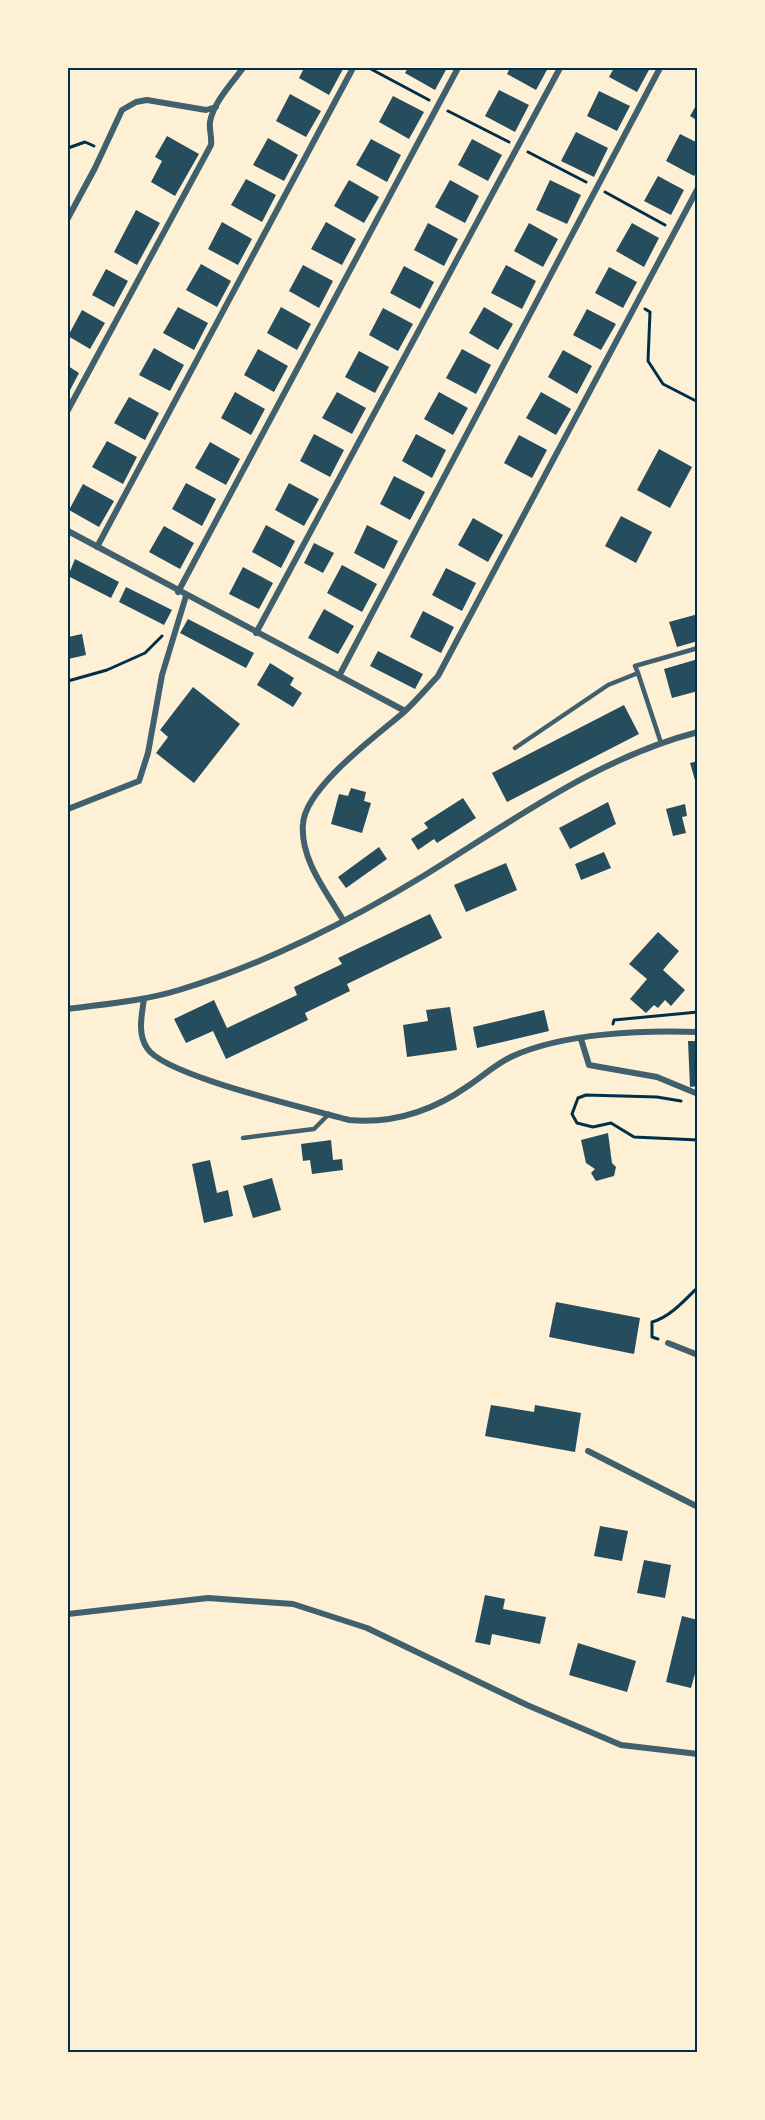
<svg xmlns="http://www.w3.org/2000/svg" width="765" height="2120" font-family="'IBM Plex Sans',sans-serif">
	<rect width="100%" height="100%" fill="#fdf0d5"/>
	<path fill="#264d5e" d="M304,68H342L343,69L329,95L299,78Z
		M408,68H447L435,90L405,73Z
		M510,68H548L536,90L507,74Z
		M614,68H650L637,92L609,77Z
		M499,90L529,105L515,132L485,116Z
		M599,91L630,106L617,131L587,116Z
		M290,94L321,111L306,137L276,121Z
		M393,96L424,112L409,139L379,122Z
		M698,102V121L690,116Z
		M576,132L608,148L594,177L561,161Z
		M680,134L698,143V169L694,176L666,161Z
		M167,136L199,154L175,196L151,182L162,161L155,157Z
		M268,138L298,155L284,181L253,165Z
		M371,139L401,155L387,182L356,165Z
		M472,139L502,155L488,181L458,165Z
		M658,176L684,190L671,215L644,201Z
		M246,179L276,195L262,222L231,205Z
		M349,180L379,197L364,223L334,206Z
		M450,180L479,196L465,223L435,207Z
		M550,180L581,195L567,224L536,210Z
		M136,210L160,223L137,265L114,252Z
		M222,222L252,239L238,265L208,249Z
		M326,222L356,239L342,265L311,249Z
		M428,223L458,239L444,266L414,250Z
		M529,223L558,239L543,267L514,251Z
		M632,223L659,238L644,267L616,251Z
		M201,264L231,281L217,307L186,290Z
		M303,265L333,281L319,308L289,291Z
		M506,265L536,281L522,309L491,293Z
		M404,266L434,282L420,309L390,293Z
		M609,267L637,282L623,308L595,293Z
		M106,269L128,281L114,307L92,295Z
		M178,307L208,323L194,350L163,333Z
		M281,307L311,324L297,350L267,333Z
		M484,307L513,324L498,350L469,333Z
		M383,308L413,324L398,351L369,335Z
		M587,309L616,324L601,350L573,335Z
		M82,310L105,323L90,349L68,336Z
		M154,348L184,365L170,391L139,375Z
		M258,349L288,366L274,392L244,375Z
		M462,349L491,365L476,394L446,378Z
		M563,350L592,366L577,394L548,377Z
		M359,351L389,367L375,393L345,377Z
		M68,366L79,373L68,394Z
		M235,392L265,409L251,435L221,418Z
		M337,392L366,408L352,434L322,418Z
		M439,392L468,408L453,435L424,419Z
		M541,392L571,409L556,435L526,418Z
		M129,397L159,413L145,440L114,423Z
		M314,434L344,450L330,477L300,461Z
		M416,434L446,450L432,478L402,461Z
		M519,435L547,450L532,478L504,463Z
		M107,441L137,457L123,484L92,467Z
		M210,442L240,459L226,485L195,468Z
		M659,449L692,467L670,508L637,490Z
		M394,476L425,492L410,520L380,504Z
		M186,483L216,499L202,526L172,509Z
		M289,483L319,499L304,526L275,510Z
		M83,484L114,501L99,527L69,510Z
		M621,516L652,532L636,563L605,546Z
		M473,518L503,535L488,562L458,545Z
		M266,525L295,541L281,568L252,552Z
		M367,525L398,541L384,569L354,553Z
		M164,526L194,543L180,569L149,552Z
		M314,543L334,553L323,573L304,563Z
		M75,559L119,582L111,598L68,576Z
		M342,565L377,584L362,612L327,593Z
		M243,567L273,583L259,609L229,594Z
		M446,568L476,583L462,611L432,595Z
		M126,587L172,610L164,625L119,602Z
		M324,609L354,626L338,654L308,638Z
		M423,611L454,627L441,653L410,637Z
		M698,614V641L677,647L669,622Z
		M188,619L254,653L246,668L180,633Z
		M82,634L86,655L68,659V637Z
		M378,651L423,674L415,689L370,666Z
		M698,659V691L672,698L664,669Z
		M270,663L294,678L290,685L302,693L293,707L257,685Z
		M193,687L240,724L194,783L156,753L168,737L160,730Z
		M624,705L639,734L507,802L492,773Z
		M698,761V787H697L690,763Z
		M351,788L366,792L364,801L371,803L362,833L331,824L339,794L348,796Z
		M463,798L476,818L437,843L434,839L418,850L411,839L428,828L424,823Z
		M608,802L616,824L570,849L559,828Z
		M685,804L687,816L682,817L686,833L673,836L666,809Z
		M379,847L387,859L346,888L338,877Z
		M604,852L611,868L581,880L575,864Z
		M506,863L517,890L466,912L454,885Z
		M430,914L442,938L347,984L350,991L305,1013L308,1020L226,1059L213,1031L186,1043L174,1019L214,1000L227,1028L297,995L294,987L342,964L338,958Z
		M658,932L679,951L663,970L685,990L671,1006L665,1000L658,1008L654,1005L646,1013L630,999L647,979L629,964Z
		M450,1007L457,1050L407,1057L403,1025L428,1021L426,1010Z
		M544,1010L549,1031L477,1048L473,1027Z
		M688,1041H698V1086L690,1087Z
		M608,1133L612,1163L616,1167L614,1176L596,1181L591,1173L595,1169L586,1163L581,1140Z
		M331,1140L333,1160L342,1159L343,1170L312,1174L310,1160L303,1161L301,1144Z
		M210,1160L217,1193L228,1190L233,1216L204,1223L192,1164Z
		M272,1178L281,1210L253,1218L243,1186Z
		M556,1302L640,1318L634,1354L549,1337Z
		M491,1405L534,1412L535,1405L581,1413L575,1452L485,1436Z
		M600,1526L628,1531L622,1561L594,1556Z
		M644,1560L671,1565L665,1598L637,1593Z
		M485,1595L505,1599L503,1609L546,1617L540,1644L492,1634L490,1645L475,1642Z
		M682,1616L698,1620V1663L691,1688L666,1682Z
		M578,1643L636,1661L627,1692L569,1675Z"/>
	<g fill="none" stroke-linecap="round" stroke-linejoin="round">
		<path stroke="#003049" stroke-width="3" d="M369,68L429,100
			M448,111L509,142
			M68,148L85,142L94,146
			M528,152L586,182
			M605,192L665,225
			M645,309L650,312L648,361L663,384L698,402
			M68,681L107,670L145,653L162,636
			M613,1024L614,1020L698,1012
			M681,1101L657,1097L586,1095L578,1098L572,1114L577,1123L593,1127L611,1123L634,1137L698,1140
			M658,1339L652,1337V1322C670,1317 685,1300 698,1287"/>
		<path stroke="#3f606c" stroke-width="4.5" d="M638,673L635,666L698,648
			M515,748L608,685L638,673L661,743
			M243,1138L314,1129L329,1114"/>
		<path stroke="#3f606c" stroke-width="6" d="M68,218L95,168L122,110L136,102L147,100L206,110L216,107
			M68,410L211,145C212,137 209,129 210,122C213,103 232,83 243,68
			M68,531L405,711
			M97,547L353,68
			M178,592L458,68
			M256,633L560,68
			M339,676L660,68
			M68,809L139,781L148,753L162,675L186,596
			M343,920C326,891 300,859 303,824C305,788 376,736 403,713C415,702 426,689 438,676L698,188
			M144,999C142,1014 137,1033 147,1048C164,1076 311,1109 349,1120C393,1124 431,1112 468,1086C483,1076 497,1063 513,1056C564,1033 643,1030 698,1032
			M68,1009C105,1004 143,1001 179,990C261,966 353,919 425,875C513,821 597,758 698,732
			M581,1039L589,1065L657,1077L698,1094
			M668,1343L698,1355
			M588,1451L698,1507
			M68,1614L208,1598L293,1604L367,1628L527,1705L621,1745L698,1754"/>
	</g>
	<rect width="765" height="2120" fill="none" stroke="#fdf0d5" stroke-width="138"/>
	<rect x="69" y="69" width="627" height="1982" fill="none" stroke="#003049" stroke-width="2"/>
</svg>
